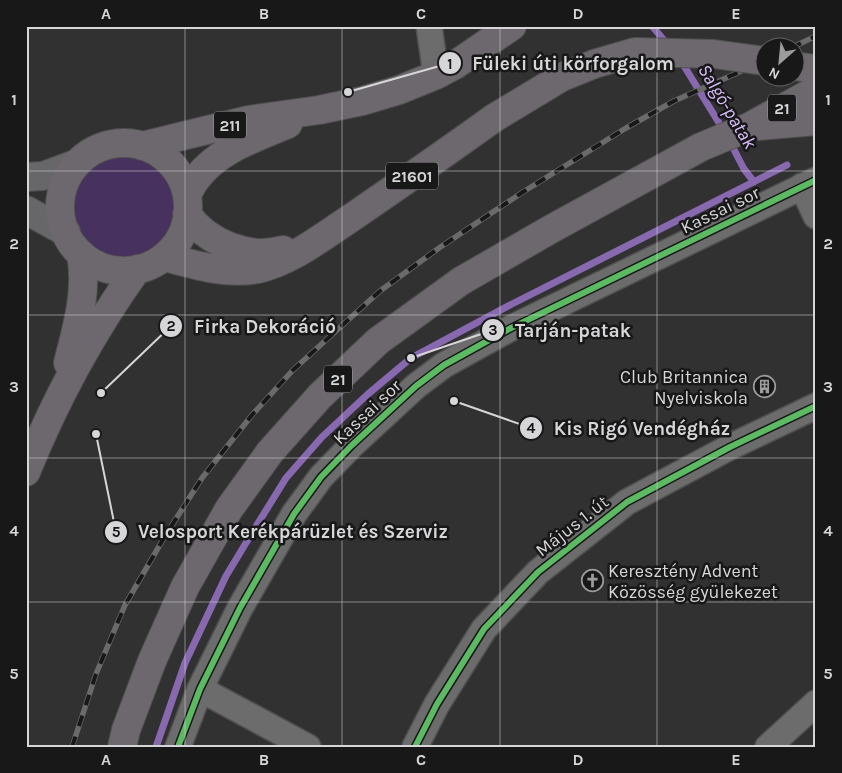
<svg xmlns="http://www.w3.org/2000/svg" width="842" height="773" font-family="Karla,sans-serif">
	<rect width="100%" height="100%" fill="#313132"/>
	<path fill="#47315e" d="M59 207a64 64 0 1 1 128 0a64 64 0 1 1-128 0Z"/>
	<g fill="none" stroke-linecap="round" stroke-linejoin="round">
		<path stroke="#8869af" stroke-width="7" d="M652,26L668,45
			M681,61L724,131
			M729,140L744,169L754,182
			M156,747L185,663L226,576L252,533L286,478L322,437L368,394L411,358L512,304L787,165"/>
		<defs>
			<path id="street" d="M429,26L436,75
				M802,186L816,216
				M200,689L308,747
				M178,747L200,689L240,608L294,514L321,477L351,446L416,386L444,365L511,328L816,180
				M415,747L437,704L484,629L538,572L627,502L730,447L816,406
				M768,747L816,703"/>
			<path id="secondary" d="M26,177L43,176L75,164
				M26,210L66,232"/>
			<path id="primary" d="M794,66L816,69
				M758,126L816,121
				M60 207a64 64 0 1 1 128 0a64 64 0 1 1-128 0Z
				M142,146L248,120L319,110L362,101L399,90L436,75L455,65L512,26
				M187,195C190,189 193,183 197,178C219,149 256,138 288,124
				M187,214C207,243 249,260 283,250
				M165,257C194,265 227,275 258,269C292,261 322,237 351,218C399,185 447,152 494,118
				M68,363C77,327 88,291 81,254
				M26,472C55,400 92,332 137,269
				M122,747L126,730L152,661L185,587L229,509L270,452L320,396L378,341L461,281L553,228L701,147L749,127L816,90"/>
		</defs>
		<use href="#street" stroke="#4f4f4f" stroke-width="28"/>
		<use href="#secondary" stroke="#4f4f4f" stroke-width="30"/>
		<use href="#primary" stroke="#4f4f4f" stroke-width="30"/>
		<use href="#street" stroke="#6c6c6d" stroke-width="25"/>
		<use href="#secondary" stroke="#676669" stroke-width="28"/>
		<use href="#primary" stroke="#6c686e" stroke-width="28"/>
		<defs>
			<path id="rail" d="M791,48L816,36
				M72,747L96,674L125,605L165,536L202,478L252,415L293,370L380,291L439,248L523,192L626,128L674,101L764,61"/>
		</defs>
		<use href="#rail" stroke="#6a6a6b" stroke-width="5.5"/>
		<use href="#rail" stroke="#191819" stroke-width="4" stroke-dasharray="11" stroke-linecap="butt"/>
		<defs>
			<path id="primary-bridge" d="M494,118L562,77L594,64L635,52L714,54L764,61"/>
		</defs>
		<use href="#primary-bridge" stroke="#4f4f4f" stroke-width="30" stroke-linecap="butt"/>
		<use href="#primary-bridge" stroke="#6c686e" stroke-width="28"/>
		<defs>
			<path id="cycleway" d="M178,747L200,689L240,608L294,514L321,477L351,446L416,386L444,365L511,328L816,180
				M415,747L437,704L484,629L538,572L627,502L730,447L816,406"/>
		</defs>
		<use href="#cycleway" stroke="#191819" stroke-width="9"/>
		<use href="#cycleway" stroke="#5cba63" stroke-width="6"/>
	</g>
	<path fill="none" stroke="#d6d6d8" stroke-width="1" stroke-opacity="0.55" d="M185,26V747M342,26V747M500,26V747M657,26V747M26,171H816M26,315H816M26,458H816M26,602H816"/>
	<defs>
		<symbol id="building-ring" viewBox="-11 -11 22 22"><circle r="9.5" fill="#191819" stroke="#9c9c9e" stroke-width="1.5"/><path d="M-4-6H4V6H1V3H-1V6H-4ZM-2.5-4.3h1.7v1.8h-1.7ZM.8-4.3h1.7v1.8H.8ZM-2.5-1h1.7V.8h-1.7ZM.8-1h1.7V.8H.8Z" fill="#9c9c9e"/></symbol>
		<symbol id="church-ring" viewBox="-11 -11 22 22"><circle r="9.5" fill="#191819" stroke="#9c9c9e" stroke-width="1.5"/><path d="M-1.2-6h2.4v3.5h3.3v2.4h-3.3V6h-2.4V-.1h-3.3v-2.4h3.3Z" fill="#9c9c9e"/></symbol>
	</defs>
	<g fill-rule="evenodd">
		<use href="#building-ring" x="752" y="374" width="25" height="25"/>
		<use href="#church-ring" x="580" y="568" width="25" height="25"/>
	</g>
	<g text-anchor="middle" stroke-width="5" stroke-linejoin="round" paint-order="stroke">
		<g fill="#191819" stroke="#9d9d9f" stroke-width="1">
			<rect x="768" y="94.5" width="28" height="27" rx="4"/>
			<rect x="214" y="111.5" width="32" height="27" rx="4"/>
			<rect x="386" y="162.5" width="52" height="27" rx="4"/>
			<rect x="324" y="365.5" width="28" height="27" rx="4"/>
		</g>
		<g font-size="16" font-weight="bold" fill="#d6d6d8">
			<text x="782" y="114">21</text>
			<text x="230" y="131">211</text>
			<text x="412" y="182">21601</text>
			<text x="338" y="385">21</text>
		</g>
		<g font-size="18" fill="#d6d6d8" stroke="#191819">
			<text transform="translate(720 210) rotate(-26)" y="6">Kassai sor</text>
			<text transform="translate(367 412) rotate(-43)" y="6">Kassai sor</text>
			<text transform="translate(572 526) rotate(-38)" y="6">Május 1. út</text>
		</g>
		<g font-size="18" fill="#d6d6d8" stroke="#191819" text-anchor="end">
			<text x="748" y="383">Club Britannica<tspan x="748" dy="21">Nyelviskola</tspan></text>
			<text x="608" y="577" text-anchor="start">Keresztény Advent<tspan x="608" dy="21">Közösség gyülekezet</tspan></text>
		</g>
		<g font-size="19" font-style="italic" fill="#d8bdfb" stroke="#191819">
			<text transform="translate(728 106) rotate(59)" y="7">Salgó-patak</text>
		</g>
	</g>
	<path fill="none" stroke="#d6d6d8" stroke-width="2" d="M348 92L450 63M101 393L171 326M411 358L493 330M454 401L531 428M96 434L116 532"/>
	<g fill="#d6d6d8" stroke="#191819" stroke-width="2">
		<circle cx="348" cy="92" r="5"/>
		<circle cx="101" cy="393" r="5"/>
		<circle cx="411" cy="358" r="5"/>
		<circle cx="454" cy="401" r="5"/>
		<circle cx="96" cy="434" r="5"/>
		<circle cx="450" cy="63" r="12"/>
		<circle cx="171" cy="326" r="12"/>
		<circle cx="493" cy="330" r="12"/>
		<circle cx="531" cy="428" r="12"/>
		<circle cx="116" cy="532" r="12"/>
	</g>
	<g font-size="15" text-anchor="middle" font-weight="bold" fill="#111">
		<text x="450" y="69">1</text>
		<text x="171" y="331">2</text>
		<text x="493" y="335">3</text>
		<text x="531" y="433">4</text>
		<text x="116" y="537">5</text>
	</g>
	<g font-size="19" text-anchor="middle" font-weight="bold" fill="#d6d6d8" stroke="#191819" stroke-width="5" stroke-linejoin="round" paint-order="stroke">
		<text x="573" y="70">Füleki úti körforgalom</text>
		<text x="265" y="333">Firka Dekoráció</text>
		<text x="573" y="337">Tarján-patak</text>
		<text x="642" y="435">Kis Rigó Vendégház</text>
		<text x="293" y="538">Velosport Kerékpárüzlet és Szerviz</text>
	</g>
	<rect width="842" height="773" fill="none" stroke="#191819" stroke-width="55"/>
	<g transform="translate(780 62) rotate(207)"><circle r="24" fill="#191819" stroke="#656465"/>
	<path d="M0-4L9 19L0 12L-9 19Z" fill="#9c9c9e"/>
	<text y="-8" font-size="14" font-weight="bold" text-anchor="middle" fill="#d6d6d8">N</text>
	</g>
	<rect x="28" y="28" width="786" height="718" fill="none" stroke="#d6d6d8" stroke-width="2"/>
	<g font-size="16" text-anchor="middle" font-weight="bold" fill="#d6d6d8">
		<text x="106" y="19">A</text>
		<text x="264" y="19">B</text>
		<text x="421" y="19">C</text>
		<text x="578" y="19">D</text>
		<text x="736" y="19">E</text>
		<text x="14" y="105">1</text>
		<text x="828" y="105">1</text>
		<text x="14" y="249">2</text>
		<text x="828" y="249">2</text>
		<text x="14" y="392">3</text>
		<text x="828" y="392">3</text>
		<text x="14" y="536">4</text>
		<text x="828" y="536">4</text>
		<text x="14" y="679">5</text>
		<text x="828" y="679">5</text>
		<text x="106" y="765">A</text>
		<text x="264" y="765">B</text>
		<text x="421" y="765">C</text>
		<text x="578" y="765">D</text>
		<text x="736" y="765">E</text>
	</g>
</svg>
